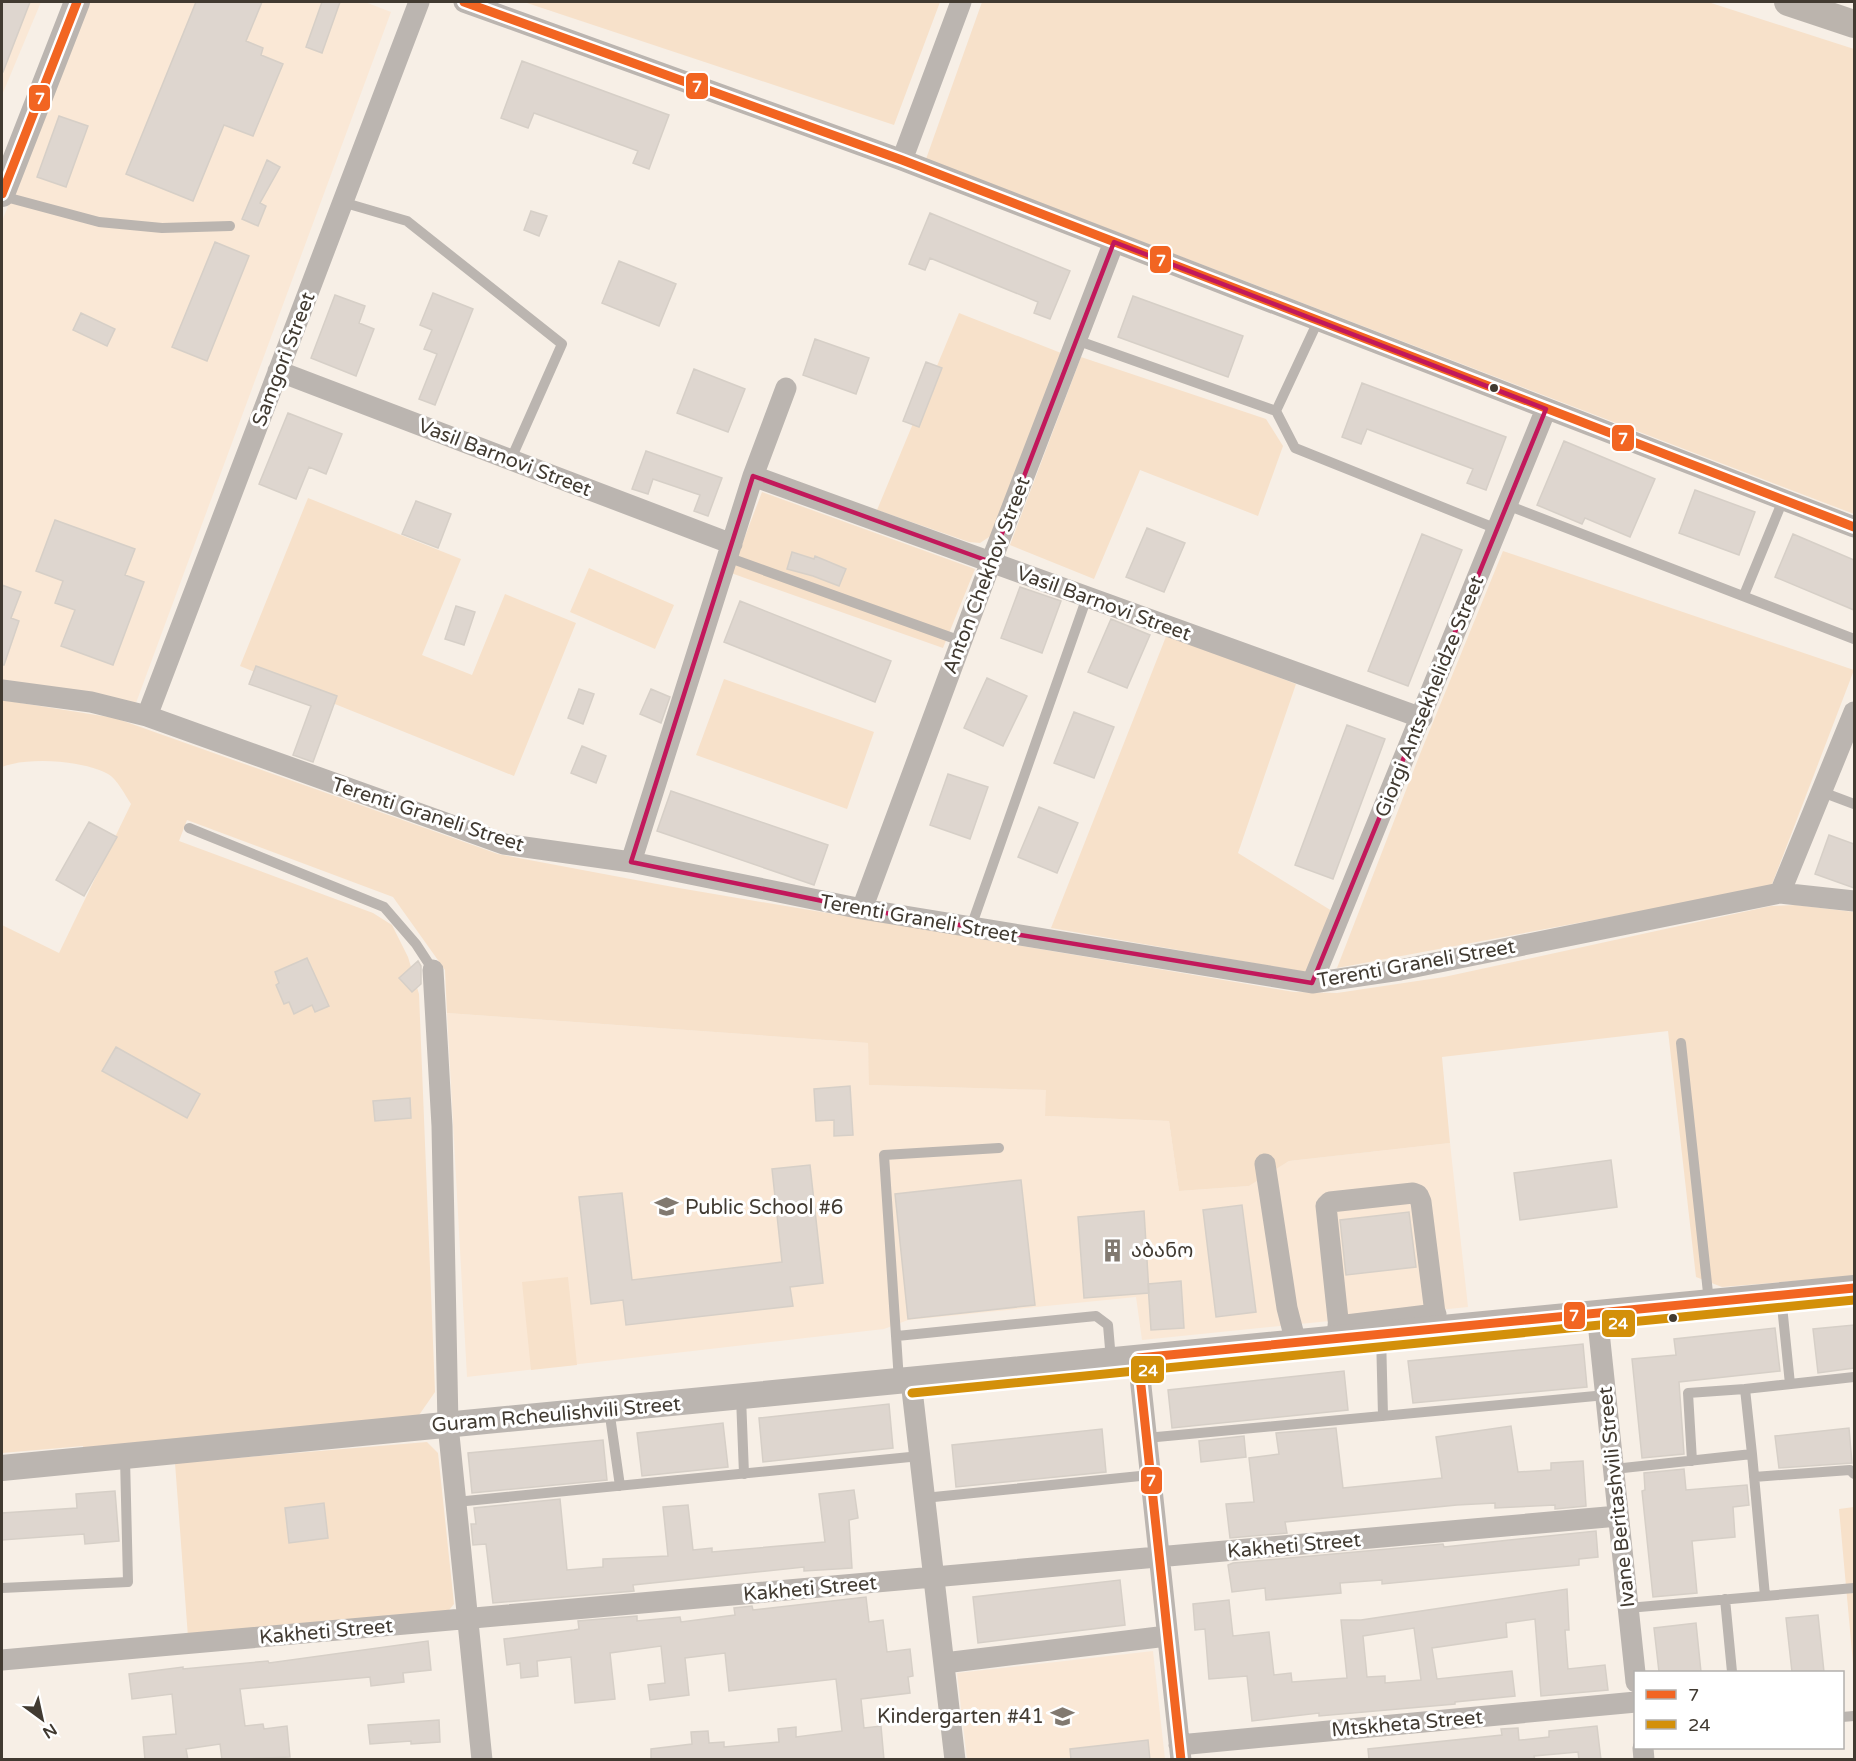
<svg xmlns="http://www.w3.org/2000/svg" width="1856" height="1761" font-family="'Varela Round','Noto Sans Georgian',sans-serif">
	<rect width="100%" height="100%" fill="#f7efe6"/>
	<path fill="#fae8d6" d="M2,2H41L2,95Z
		M90,2H365L391,12L136,703L2,686V221Z
		M447,1013L868,1043L870,1085L1047,1090L1045,1116L1169,1121L1179,1191L1249,1186L1289,1161L1450,1143L1468,1307L1142,1340L1136,1297L908,1320L884,1329L467,1377Z
		M1153,1651L1165,1759H967L957,1673Z"/>
	<path fill="#f7e1ca" d="M524,2H940L894,125Z
		M982,2H1708L1854,49V514L926,159Z
		M959,313L1061,353L992,535L980,543L969,542L877,510Z
		M1081,357L1266,419L1283,446L1258,516L1140,470L1094,579L1010,545Z
		M762,492L975,569L943,648L731,573Z
		M308,498L461,559L422,655L472,675L505,594L576,623L514,776L240,666Z
		M1503,551L1854,670L1771,887L1337,968L1420,754Z
		M589,568L674,605L655,649L570,612Z
		M1167,634L1296,684L1238,853L1332,911L1306,972L1051,928Z
		M724,679L874,732L847,809L696,755Z
		M2,700L115,718L498,854L673,887L1294,992L1337,993L1444,977L1771,906L1796,905L1854,912V1276L1722,1287L1696,1277L1668,1031L1442,1057L1450,1143L1289,1161L1249,1186L1179,1191L1169,1121L1045,1116L1046,1090L869,1085L868,1043L447,1013L445,970L393,897L187,820L179,841L373,913L392,925L408,957L419,994L435,1392L417,1418L83,1450V1446L2,1453V925L59,953L131,804C125,795 117,779 108,774C83,760 27,757 2,767Z
		M568,1277L577,1365L531,1370L522,1282Z
		M427,1442L438,1453L454,1604L445,1615L188,1637L175,1463Z
		M1854,1507V1674L1839,1509Z"/>
	<path fill="#ded6cf" stroke="#d6cfc7" stroke-width="1.5" fill-rule="evenodd" d="M2,2H30L3,72H2Z
		M196,2H262L246,41L263,48L261,55L283,64L253,136L224,125L193,201L126,174Z
		M322,2H340L322,53L306,47Z
		M522,61L669,115L649,169L633,163L638,151L534,113L528,128L501,118Z
		M59,116L88,126L66,187L37,177Z
		M267,160L280,167L260,203L266,206L258,226L242,219Z
		M531,211L547,216L539,236L524,230Z
		M930,213L1070,271L1050,319L1034,313L1038,302L930,258L925,270L909,264Z
		M215,242L249,256L207,361L172,347Z
		M619,261L676,284L659,326L602,303Z
		M433,293L473,309L435,405L419,399L437,354L424,349L432,330L420,325Z
		M335,295L365,306L359,323L374,329L356,376L311,358Z
		M1133,296L1243,336L1228,377L1118,337Z
		M81,313L115,329L107,346L73,330Z
		M815,339L869,358L856,394L803,375Z
		M926,362L942,368L919,427L903,421Z
		M694,369L745,389L728,432L677,413Z
		M1362,383L1506,437L1486,490L1467,483L1473,469L1367,429L1361,444L1342,437Z
		M288,413L342,434L326,474L309,467L296,499L259,484Z
		M1564,441L1655,479L1630,537L1585,518L1582,524L1537,505Z
		M646,451L722,478L708,516L694,511L700,495L653,479L648,494L632,489Z
		M1695,490L1755,512L1739,555L1679,533Z
		M416,501L451,514L438,548L402,534Z
		M55,520L135,549L125,575L144,582L113,665L61,646L75,610L55,603L63,581L36,571Z
		M1147,528L1185,543L1164,592L1126,577Z
		M1422,534L1462,550L1408,686L1368,671Z
		M1793,534L1854,560V610L1775,577Z
		M792,552L814,559L815,556L846,569L839,586L813,576L787,569Z
		M2,585L21,592L11,618L19,621L4,665H2Z
		M1020,587L1061,601L1042,653L1001,638Z
		M740,601L891,661L875,702L724,642Z
		M456,606L475,612L464,645L445,639Z
		M1111,619L1150,635L1127,688L1088,672Z
		M256,666L337,696L313,762L293,755L311,706L249,684Z
		M987,678L1027,696L1003,746L964,728Z
		M579,689L594,694L583,724L568,718Z
		M651,689L670,697L661,723L640,714Z
		M1074,712L1114,727L1094,778L1054,763Z
		M1347,725L1385,739L1333,879L1295,865Z
		M582,746L606,756L596,783L571,773Z
		M948,774L988,787L970,839L930,825Z
		M671,791L828,845L814,885L657,831Z
		M1039,807L1078,823L1057,873L1018,857Z
		M89,822L117,837L84,896L56,880Z
		M1829,835L1854,844V888L1815,874Z
		M307,958L329,1006L315,1012L312,1005L294,1014L289,1002L284,1004L276,985L279,983L275,972Z
		M418,961L421,966V984L412,992L399,978Z
		M116,1047L200,1094L187,1118L102,1071Z
		M850,1086L853,1135L834,1136V1120L816,1121L814,1089Z
		M410,1098L411,1118L375,1121L373,1101Z
		M1611,1160L1617,1207L1520,1220L1514,1173Z
		M810,1165L823,1283L790,1287L793,1306L626,1325L623,1300L591,1304L579,1197L622,1193L632,1280L782,1262L772,1169Z
		M1021,1180L1035,1305L908,1319L895,1194Z
		M1242,1205L1256,1312L1216,1317L1203,1210Z
		M1144,1211L1149,1293L1084,1298L1078,1217Z
		M1409,1212L1416,1267L1346,1275L1340,1220Z
		M1181,1281L1184,1328L1151,1330L1148,1284Z
		M1854,1325V1368L1818,1373L1813,1329Z
		M1775,1328L1780,1371L1679,1382L1684,1454L1642,1458L1632,1359L1676,1355L1674,1339Z
		M1583,1344L1587,1387L1413,1403L1408,1361Z
		M1344,1371L1348,1410L1172,1428L1168,1390Z
		M889,1404L893,1448L763,1462L759,1418Z
		M723,1423L728,1467L642,1476L637,1433Z
		M1511,1426L1518,1472L1551,1470V1463L1583,1461L1586,1506L1555,1509V1505L1495,1508V1503L1457,1505L1285,1522L1287,1533L1230,1538L1226,1504L1254,1502L1249,1458L1279,1454L1276,1433L1336,1428L1343,1488L1442,1478L1436,1437Z
		M1849,1428L1852,1463L1779,1468L1775,1436Z
		M1102,1429L1106,1472L956,1487L952,1445Z
		M1244,1436L1246,1457L1201,1462L1199,1441Z
		M603,1440L607,1480L472,1493L468,1453Z
		M1684,1469L1686,1490L1747,1485L1749,1505L1733,1507L1735,1537L1692,1541L1697,1593L1653,1597L1642,1491L1645,1490L1644,1473Z
		M854,1490L858,1518L849,1520L852,1568L804,1571V1567L633,1585L634,1591L493,1603L486,1544L473,1545L471,1524H476L474,1508L560,1499L567,1570L603,1567V1559L668,1556L663,1507L688,1505L693,1550L712,1548V1552L825,1542L819,1494Z
		M115,1491L119,1541L85,1544L84,1534L2,1540V1513L77,1508L76,1494Z
		M324,1503L328,1538L289,1543L285,1508Z
		M1596,1531L1598,1557L1579,1559V1565L1382,1584V1580L1340,1583L1341,1593L1266,1600L1265,1588L1232,1592L1228,1565L1233,1563L1443,1544L1444,1547Z
		M1120,1580L1125,1625L978,1643L973,1597Z
		M1567,1589L1569,1630H1565L1568,1669L1605,1665L1608,1690L1541,1696L1535,1619L1506,1623L1507,1637L1432,1648L1437,1679L1512,1671L1515,1696L1455,1702V1704L1319,1716V1713L1252,1721L1247,1676L1209,1679L1205,1629L1195,1630L1193,1604L1229,1600L1233,1636L1269,1632L1274,1675L1291,1673L1292,1682L1347,1678L1341,1620H1361ZM1414,1628L1421,1680L1385,1683V1676L1367,1677L1363,1636Z
		M866,1597L869,1622L883,1620L887,1652L910,1649L913,1676L908,1677L910,1693L861,1699L864,1728L881,1726L884,1760H651V1749L692,1744L691,1732L708,1731L709,1743L724,1742V1747L779,1742L778,1729L796,1727V1737L842,1731L836,1679L729,1691L725,1653L685,1658L689,1695L650,1700L648,1685L665,1683L661,1646L610,1653L615,1699L575,1703L571,1657L537,1661L538,1676L521,1678L520,1663L507,1665L504,1639L574,1630L579,1629L578,1621L637,1616V1621L680,1617L681,1622L735,1615L734,1608L752,1606L753,1610Z
		M1818,1615L1824,1672H1792L1786,1618Z
		M1696,1623L1701,1672H1659L1654,1628Z
		M428,1641L431,1670L403,1673L404,1682L371,1686L370,1677L240,1689L245,1726L263,1724L264,1729L287,1726L290,1757L222,1760L220,1744L186,1749L188,1760H145L143,1737L176,1734L172,1694L132,1699L129,1674L183,1667V1669L268,1661L269,1663Z
		M439,1720L440,1742L411,1744V1741L370,1744L368,1725Z
		M1597,1726L1601,1760H1579L1578,1752L1534,1756L1535,1760H1369L1368,1749L1502,1735L1501,1729L1518,1728L1519,1740H1521L1549,1737V1731Z
		M1148,1740L1150,1760H1071L1070,1749Z"/>
	<g fill="none" stroke-linecap="round" stroke-linejoin="round">
		<path stroke="#bbb5b0" stroke-width="10" d="M2,196L99,222L162,228L230,226
			M342,202L407,221L562,344L511,459
			M1076,340L1276,411L1295,448L1497,529
			M1276,411L1318,321
			M1507,505L1854,639
			M727,557L961,641
			M1744,595L1783,500
			M1822,792L1854,804
			M189,828L384,907L416,944L433,970
			M971,927L1087,597
			M1681,1043L1709,1302
			M1781,1296L1790,1384
			M1381,1334L1383,1416
			M897,1336L1096,1316L1108,1325L1111,1360
			M899,1381L884,1155L999,1148
			M741,1397L744,1474
			M609,1409L620,1486
			M1146,1438L1606,1395
			M1692,1461L1688,1393L1745,1389
			M1614,1469L1752,1454L1745,1389L1854,1377
			M1754,1477L1850,1470L1854,1474
			M924,1498L1150,1475
			M456,1502L920,1456
			M2,1588L128,1582L125,1458
			M1765,1596L1854,1588
			M1725,1599L1732,1672
			M1628,1608L1765,1596L1752,1454
			M1842,1717L1854,1716"/>
		<path stroke="#bbb5b0" stroke-width="21" d="M464,2L902,160L1854,527
			M902,160L961,2
			M278,371L732,544
			M753,476L1422,718
			M2,690L91,702L147,716L504,844L631,862L862,909L1312,983L1400,970L1780,893L1854,901
			M147,716L419,2
			M631,862L753,476L786,388
			M1780,893L1854,712
			M862,909L991,562L1114,242
			M433,970L442,1126L448,1425L482,1760
			M1312,983L1546,409
			M1265,1164L1287,1308L1296,1343
			M1597,1313L1636,1682
			M1338,1326L1436,1314
			M1340,1338L1326,1206L1330,1202L1413,1193L1418,1195L1421,1202L1437,1329
			M1138,1358L1181,1760
			M911,1381L955,1760
			M2,1660L1618,1516
			M944,1663L1167,1636
			M1179,1745L1636,1702
			M1643,1748L1644,1760"/>
		<path stroke="#bbb5b0" stroke-width="26" d="M2,194L77,2
			M2,1468L1854,1288"/>
		<path stroke="#bbb4ad" stroke-width="28" d="M1788,2L1854,24"/>
		<defs>
			<path id="bus-1" d="M464,2L902,160L1854,527
				M2,194L77,2
				M1181,1760L1138,1358L1854,1288"/>
			<path id="bus-2" d="M912,1393L1854,1300"/>
		</defs>
		<use href="#bus-1" stroke="#fff" stroke-width="14"/>
		<use href="#bus-2" stroke="#fff" stroke-width="14"/>
		<use href="#bus-1" stroke="#f26522" stroke-width="9"/>
		<use href="#bus-2" stroke="#d3900a" stroke-width="9"/>
	</g>
	<path fill="none" stroke="#c2185b" stroke-width="4.5" stroke-linejoin="round" d="M1114,242L1546,409L1312,983L862,909L631,862L753,476L991,562Z"/>
	<defs>
		<symbol id="school-bare" viewBox="-9 -9 18 18"><path d="M0-5L7-2L0 1L-7-2ZM-4 1L0 2.5L4 1V4Q0 6-4 4Z" fill="#817970" stroke="#fff" stroke-width="2.5" paint-order="stroke"/></symbol>
		<symbol id="building-bare" viewBox="-9 -9 18 18"><path d="M-4-6H4V6H1V3H-1V6H-4ZM-2.5-4.3h1.7v1.8h-1.7ZM.8-4.3h1.7v1.8H.8ZM-2.5-1h1.7V.8h-1.7ZM.8-1h1.7V.8H.8Z" fill="#817970" stroke="#fff" stroke-width="2.5" paint-order="stroke"/></symbol>
	</defs>
	<g fill-rule="evenodd">
		<use href="#school-bare" x="650" y="1190" width="33" height="33"/>
		<use href="#building-bare" x="1096" y="1234" width="33" height="33"/>
		<use href="#school-bare" x="1046" y="1700" width="33" height="33"/>
	</g>
	<g fill="#413a31" stroke="#fff" stroke-width="2">
		<circle cx="1494" cy="388" r="5"/>
		<circle cx="1673" cy="1318" r="5"/>
	</g>
	<g text-anchor="middle" stroke-width="6" stroke-linejoin="round" paint-order="stroke">
		<g font-size="20" fill="#413a31" stroke="#fff">
			<text transform="translate(283 359) rotate(-69)" y="7">Samgori Street</text>
			<text transform="translate(505 457) rotate(21)" y="7">Vasil Barnovi Street</text>
			<text transform="translate(986 575) rotate(-69)" y="7">Anton Chekhov Street</text>
			<text transform="translate(1104 603) rotate(20)" y="7">Vasil Barnovi Street</text>
			<text transform="translate(1429 696) rotate(-68)" y="7">Giorgi Antsekhelidze Street</text>
			<text transform="translate(428 814) rotate(18)" y="7">Terenti Graneli Street</text>
			<text transform="translate(919 918) rotate(10)" y="7">Terenti Graneli Street</text>
			<text transform="translate(1416 963) rotate(-10)" y="7">Terenti Graneli Street</text>
			<text transform="translate(556 1414) rotate(-5)" y="7">Guram Rcheulishvili Street</text>
			<text transform="translate(1616 1497) rotate(-96)" y="7">Ivane Beritashvili Street</text>
			<text transform="translate(1294 1545) rotate(-5)" y="7">Kakheti Street</text>
			<text transform="translate(810 1588) rotate(-5)" y="7">Kakheti Street</text>
			<text transform="translate(326 1631) rotate(-5)" y="7">Kakheti Street</text>
			<text transform="translate(1407 1723) rotate(-5)" y="7">Mtskheta Street</text>
		</g>
		<g font-size="20" fill="#413a31" stroke="#fff" text-anchor="start">
			<text x="685" y="1214">Public School #6</text>
			<text x="1131" y="1257">აბანო</text>
			<text x="1044" y="1723" text-anchor="end">Kindergarten #41</text>
		</g>
	</g>
	<g stroke="#fff" stroke-width="2">
		<rect x="685" y="72" width="24" height="28" rx="6" fill="#f26522"/>
		<rect x="28" y="84" width="23" height="28" rx="6" fill="#f26522"/>
		<rect x="1149" y="245" width="23" height="29" rx="6" fill="#f26522"/>
		<rect x="1611" y="424" width="24" height="28" rx="6" fill="#f26522"/>
		<rect x="1563" y="1301" width="23" height="29" rx="6" fill="#f26522"/>
		<rect x="1601" y="1309" width="35" height="29" rx="6" fill="#d3900a"/>
		<rect x="1130" y="1355" width="35" height="29" rx="6" fill="#d3900a"/>
		<rect x="1140" y="1466" width="23" height="29" rx="6" fill="#f26522"/>
	</g>
	<g font-size="16" text-anchor="middle" font-weight="bold" fill="#fff">
		<text x="697" y="92">7</text>
		<text x="40" y="104">7</text>
		<text x="1161" y="266">7</text>
		<text x="1623" y="444">7</text>
		<text x="1574" y="1321">7</text>
		<text x="1618" y="1329">24</text>
		<text x="1148" y="1376">24</text>
		<text x="1151" y="1486">7</text>
	</g>
	<rect width="1856" height="1761" fill="none" stroke="#413a31" stroke-width="6"/>
	<rect x="1634" y="1671" width="210" height="78" fill="#ffffff" stroke="#b3b0ad" stroke-width="1.5"/>
	<rect x="1646" y="1690" width="30" height="9" fill="#f26522" stroke="#b3b0ad" stroke-width="1.5"/>
	<text x="1688" y="1701" font-size="18" fill="#413a31">7</text>
	<rect x="1646" y="1720" width="30" height="9" fill="#d3900a" stroke="#b3b0ad" stroke-width="1.5"/>
	<text x="1688" y="1731" font-size="18" fill="#413a31">24</text>
	<g transform="translate(42 1719) rotate(147)" stroke="#ffffff" stroke-width="4.5" paint-order="stroke">
	<path d="M0-4.5L10 22L0 15L-10 22Z" fill="#413a31"/>
	<text y="-9" font-size="16" font-weight="bold" text-anchor="middle" fill="#413a31">N</text>
	</g>
</svg>
